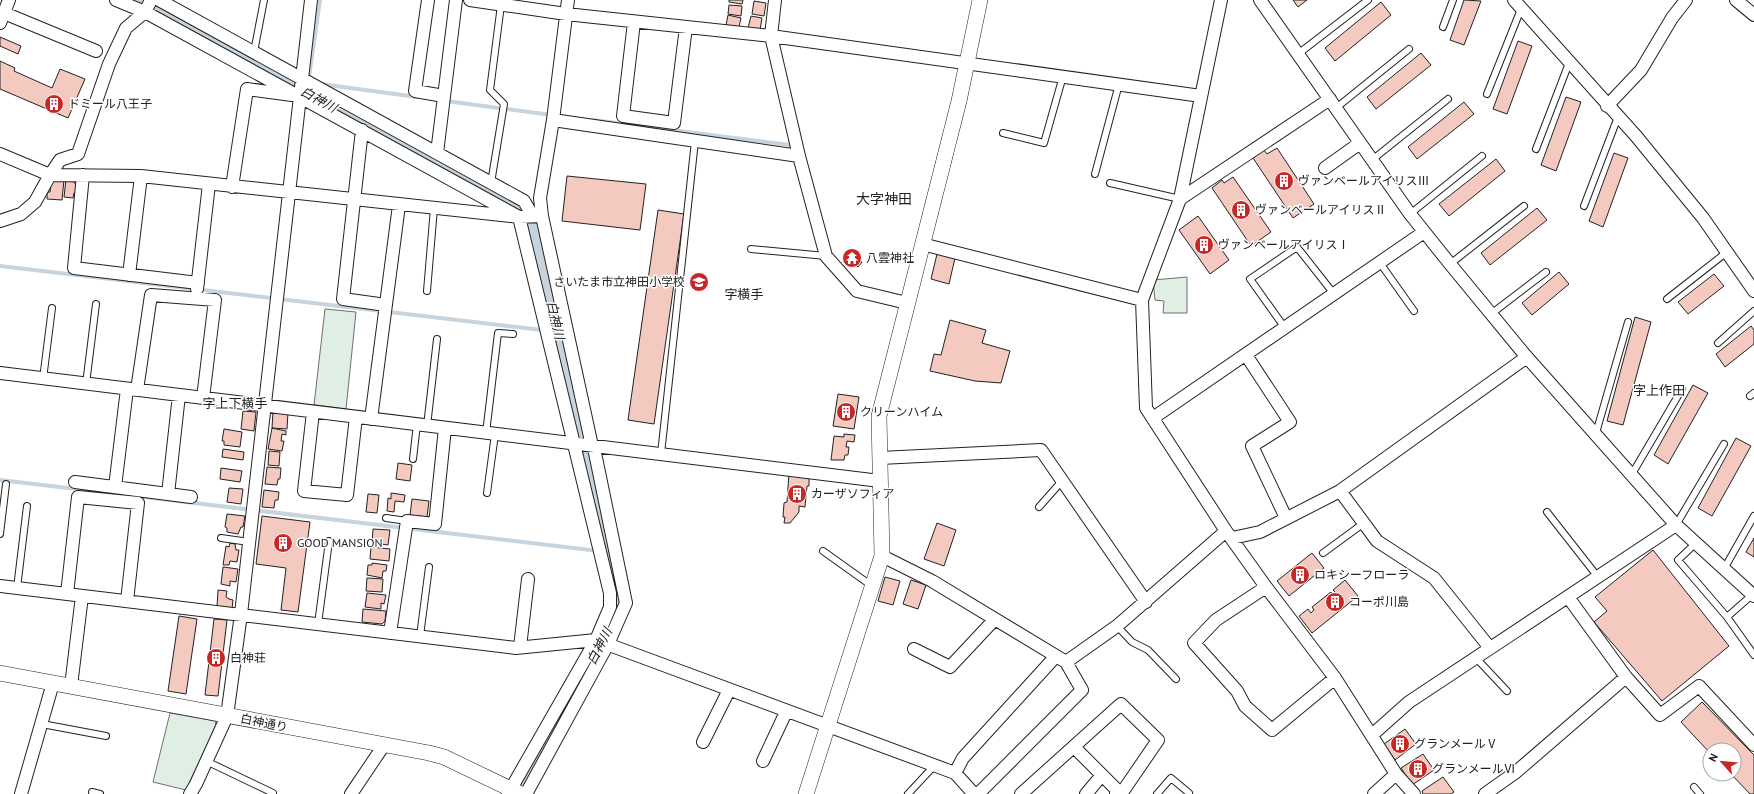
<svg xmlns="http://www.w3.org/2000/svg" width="1754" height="794" font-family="'PT Sans','Noto Sans JP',sans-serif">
	<rect width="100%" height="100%" fill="#fff"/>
	<path fill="#e0efe3" stroke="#6f6f6f" d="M1187,277V313H1163L1164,301L1155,300L1153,280Z
		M325,309L356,312L346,409L314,405Z
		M170,713L215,721L216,725L186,790L153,782Z"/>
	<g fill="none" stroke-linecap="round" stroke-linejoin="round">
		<path stroke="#c7d3dd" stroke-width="4" d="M321,84L417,97
			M307,91L320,0
			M446,101L552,115
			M593,120L790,145
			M0,266L559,332
			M0,480L607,552"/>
		<path stroke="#c7d3dd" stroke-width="24" d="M139,0L269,69L527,213L536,232L579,424L593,496L618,597L613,618L590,664L517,794"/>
	</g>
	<path fill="#f3c9c0" stroke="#222" d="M729,0H743L742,4L729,2Z
		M1293,0H1307L1298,7Z
		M1464,0L1481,1L1464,45L1450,40Z
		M754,1L766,3L764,16L752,14Z
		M1381,2L1391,15L1335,61L1325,48Z
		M729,5L742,6L741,16L728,14Z
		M728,15L741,18L739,27L726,25Z
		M751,16L762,18L760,30L748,28Z
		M0,37L21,46L18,54L0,46Z
		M1518,41L1532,46L1507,114L1493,109Z
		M1421,53L1431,65L1376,109L1367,97Z
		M0,61L15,68L14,71L52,88L60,69L85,79L68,118L0,89Z
		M1566,97L1581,102L1556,171L1541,165Z
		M1464,102L1474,114L1417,159L1408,147Z
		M1277,148L1314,204L1293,218L1253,158L1264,150L1267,154Z
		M1614,153L1628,158L1603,227L1589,221Z
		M1496,159L1505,171L1449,216L1439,204Z
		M567,176L646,184L640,230L562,221Z
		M1233,177L1271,232L1251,246L1212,188L1222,180L1224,183Z
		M54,179L64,180L62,200L47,199V192H50L51,183Z
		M66,179L74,180V183H77L76,193H74L73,198L64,197Z
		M1537,208L1547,220L1490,265L1481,253Z
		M658,210L684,214L654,424L628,420Z
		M1198,216L1229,260L1210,274L1179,230Z
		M851,254L862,262L858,267L851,262L847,266L844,263Z
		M937,254L955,258L949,284L931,279Z
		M1559,272L1569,284L1532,315L1522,303Z
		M1714,274L1724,286L1688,314L1678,302Z
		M1635,317L1651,322L1623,425L1607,421Z
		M950,320L986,330L982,343L1010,351L1001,383L975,381L930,371L934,354L941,355Z
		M1751,326L1754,330V344L1725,367L1716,354Z
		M1693,385L1708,393L1668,464L1654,455Z
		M838,394L859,397L854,429L833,426Z
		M243,411L256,412L254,431L241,429Z
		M273,411L288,412L287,429L272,428Z
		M272,428L286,431V435L282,434L281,441H284L282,451L268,449Z
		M224,429L242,432L240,447L224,445V441H222Z
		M844,434L855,435L854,442L847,441L846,447H849L848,455H845L844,460H831L834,436L844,437Z
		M1736,438L1751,446L1712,516L1698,508Z
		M223,449L244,452L243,460L222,457Z
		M269,451L280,452L279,466L268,465Z
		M398,463L412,465L410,481L396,479Z
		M267,467L281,468L280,479H278L277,485L265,484Z
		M221,468L242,471L240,482L220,479Z
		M789,473L809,476V486H807L805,507L799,506V512L790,523H784L785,517H783L784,503L787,502Z
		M229,488L243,489L241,504L227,502Z
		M264,490L279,492L278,500H275L274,508L262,507Z
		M391,493L405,495L404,502L395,501L394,512L387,511L388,498L391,499Z
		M368,494L379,495L377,513L366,512Z
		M412,499L429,501L427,517L410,515Z
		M227,514L245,516L243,527H241L238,534L227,532V528L225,527Z
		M262,516L310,522L298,612L281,610L286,568L256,564Z
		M937,523L956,530L944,566L924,559Z
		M373,529L390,530L388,545L372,543Z
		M1754,538V557L1746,552Z
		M230,543L235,544L236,550H239L237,562L230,561L229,565H223L226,546L229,547Z
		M371,547L390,549L389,561L370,559Z
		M1653,550L1729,646L1662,701L1594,622L1607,611L1595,597Z
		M1312,553L1324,568L1289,596L1277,581Z
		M372,563L387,565L386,571H383L382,578L367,575L368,565H372Z
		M223,567L238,569L236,582L230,581V586L221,584Z
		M885,577L900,581L893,605L878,601Z
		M367,578L383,579L382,592L366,591Z
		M911,580L926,585L918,609L903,604Z
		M1345,580L1358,596L1312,633L1299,616L1308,609L1311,613L1314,610L1312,607L1331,592L1333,594L1336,593L1333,590Z
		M218,590L227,591L226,597L229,599L233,600L232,609L217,607Z
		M367,593L386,595L384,604L381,603V609L365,607Z
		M363,609L386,611L385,621L382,624L362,622Z
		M179,616L197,619L186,694L168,691Z
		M214,619L227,620L218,696L205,695Z
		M1702,702L1754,755V794H1750L1731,774H1734V750H1710V753L1681,722Z
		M1405,729L1416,744L1395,760L1384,744Z
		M1423,754L1434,770L1412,785L1401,768Z
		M1443,777L1454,792L1451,794H1423L1422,791Z"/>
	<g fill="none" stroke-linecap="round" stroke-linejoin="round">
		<defs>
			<path id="service" d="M1443,27L1453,0
				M254,52L264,0
				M1298,54L1368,0
				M1487,94L1521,9
				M1336,108L1409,49
				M1003,133L1044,143L1063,76
				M1536,149L1569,63
				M1372,160L1448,99
				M1095,174L1119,84
				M491,183L504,104L490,90L501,5
				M1110,183L1180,199
				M1584,206L1616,122L1619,119
				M1410,214L1482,156
				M751,249L826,256
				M1380,263L1414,311
				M1450,264L1524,206
				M427,291L434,208
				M1667,299L1727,252
				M1491,314L1546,272
				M1285,328L1250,279L1297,247L1334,294
				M1718,343L1754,311
				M43,379L52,308
				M86,384L96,304
				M1750,396L1754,393
				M427,426L437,339
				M486,433L498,333L513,334
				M1596,433L1628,322
				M661,454L695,141
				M413,459L417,424
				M1632,474L1682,389
				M487,493L495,434
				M1039,507L1062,481
				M1547,512L1598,577
				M386,518L407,521
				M1676,525L1724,444
				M0,534L6,484
				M221,538L249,542
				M1696,543L1678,560L1727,617L1752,595
				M823,551L872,586
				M1323,553L1364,523
				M1724,569L1754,516
				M17,588L27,506
				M1727,617L1754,655
				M318,624L329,541
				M1117,626L1132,642L1148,650L1176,679
				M420,636L429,567
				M1476,658L1507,691
				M42,724L106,736
				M206,761L273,793
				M1694,787L1700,794
				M92,792L100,794
				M908,794L934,766
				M1157,794L1171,778L1189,793"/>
			<path id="minor" d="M116,0L145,12L519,217L610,593V607L596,640L508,794
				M151,0L145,12L126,28L109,64L78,154L60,160L50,175L141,176L519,217L542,216
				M159,0L524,201L532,215
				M428,0L415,91L444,96
				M470,0L566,14L771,36L1201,96
				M775,0L771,36L799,156L826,256L857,291L907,303
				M1221,0L1180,199L1142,300L1146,408L1226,531L1266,587L1335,678L1396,774L1414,794
				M1260,0L1410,214L1450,264L1525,355L1676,525L1754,596
				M1514,0L1636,136L1703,218L1754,291
				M1736,0L1754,15
				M4,13L96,51
				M634,22L623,116L674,123L686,27
				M0,23L9,0
				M1607,106L1641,70L1672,18L1686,0
				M553,120L799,156
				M362,130L343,299L386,305
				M437,153L456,0
				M0,154L50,175L35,202L21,214L0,221
				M1325,168L1360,143
				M83,175L74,268L198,283
				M232,187L247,89L292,95
				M1180,199L1330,99
				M922,244L1142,300
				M129,275L141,176
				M197,289L209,184
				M1246,355L1290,422L1252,446L1286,518
				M0,373L880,481
				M137,390L151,295L215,300L203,398
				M313,412L304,491L347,495L356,417
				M1153,418L1424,232
				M371,419L399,205
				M880,458L1041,450L1146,602
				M75,482L191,497
				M115,487L127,389
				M1340,491L1377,541L1434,578L1490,648
				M168,494L179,395
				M1232,538L1260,532L1340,491L1527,357
				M882,556L932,581L1066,662L1117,626L1226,531
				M0,586L516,648L596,640L955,773L974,794
				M1266,587L1216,620L1194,643L1237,691L1245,706L1272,730L1335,678
				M67,594L78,497L138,503L127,601
				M1568,597L1626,677L1660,715L1699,686L1754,745
				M390,633L407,521L435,524L445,428
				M520,647L528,579
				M914,649L950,667L995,619
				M71,686L82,596
				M1372,735L1409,702L1676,525
				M703,742L729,690
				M1074,747L1116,789V794
				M763,761L786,712
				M955,773L963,758L1056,656
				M21,794L53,683
				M190,794L196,784L227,716L241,614L311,0
				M351,794L384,745
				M526,794L608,644L626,603L594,448L592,446L542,216L540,198L553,120L568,0
				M978,794L1082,690L1066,662
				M1021,794L1121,704L1158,740L1121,794
				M1086,794L1102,775
				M1374,794L1396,774
				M1485,794L1516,772L1626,677"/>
			<path id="tertiary" d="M0,673L429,753L444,757L521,794
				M806,794L882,556L879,416L959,101L980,0"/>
		</defs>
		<use href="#service" stroke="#222" stroke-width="8"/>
		<use href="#minor" stroke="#222" stroke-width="14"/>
		<use href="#tertiary" stroke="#222" stroke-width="16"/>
		<use href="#service" stroke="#fff" stroke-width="6"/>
		<use href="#minor" stroke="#fff" stroke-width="12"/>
		<use href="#tertiary" stroke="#fff" stroke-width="15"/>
	</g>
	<defs>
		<symbol id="building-disc" viewBox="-11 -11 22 22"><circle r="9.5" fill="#c62828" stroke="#fff"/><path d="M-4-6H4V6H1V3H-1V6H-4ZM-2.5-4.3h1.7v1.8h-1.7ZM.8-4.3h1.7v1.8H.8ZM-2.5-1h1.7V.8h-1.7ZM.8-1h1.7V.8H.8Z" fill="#fff"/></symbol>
		<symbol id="temple-disc" viewBox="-11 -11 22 22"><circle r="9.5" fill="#c62828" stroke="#fff"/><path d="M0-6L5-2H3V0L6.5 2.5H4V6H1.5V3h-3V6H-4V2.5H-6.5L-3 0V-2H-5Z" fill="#fff"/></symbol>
		<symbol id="school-disc" viewBox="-11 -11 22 22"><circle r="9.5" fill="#c62828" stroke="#fff"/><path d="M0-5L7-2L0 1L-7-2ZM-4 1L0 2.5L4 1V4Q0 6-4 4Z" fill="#fff"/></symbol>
	</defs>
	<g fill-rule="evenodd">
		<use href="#building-disc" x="43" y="93" width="22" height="22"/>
		<use href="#building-disc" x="1273" y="170" width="22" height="22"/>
		<use href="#building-disc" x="1230" y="199" width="22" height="22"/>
		<use href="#building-disc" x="1193" y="234" width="22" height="22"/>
		<use href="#temple-disc" x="841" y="247" width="22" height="22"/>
		<use href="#school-disc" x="688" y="271" width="22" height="22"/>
		<use href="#building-disc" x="835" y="401" width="22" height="22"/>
		<use href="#building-disc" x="786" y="483" width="22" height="22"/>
		<use href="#building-disc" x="272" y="532" width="22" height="22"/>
		<use href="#building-disc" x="1289" y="564" width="22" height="22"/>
		<use href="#building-disc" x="1324" y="591" width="22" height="22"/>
		<use href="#building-disc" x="205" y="647" width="22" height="22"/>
		<use href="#building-disc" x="1389" y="733" width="22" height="22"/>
		<use href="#building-disc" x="1407" y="758" width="22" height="22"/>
	</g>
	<g text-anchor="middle" stroke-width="3" stroke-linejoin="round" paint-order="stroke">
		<g font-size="12" fill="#222" stroke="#fff" text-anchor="start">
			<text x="68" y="108">ドミール八王子</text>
			<text x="1298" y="185">ヴァンベールアイリスⅢ</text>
			<text x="1255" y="214">ヴァンベールアイリスⅡ</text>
			<text x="1218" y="249">ヴァンベールアイリスⅠ</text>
			<text x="866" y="262">八雲神社</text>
			<text x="685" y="286" text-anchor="end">さいたま市立神田小学校</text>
			<text x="860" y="416">クリーンハイム</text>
			<text x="811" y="498">カーザソフィア</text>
			<text x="297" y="547">GOOD MANSION</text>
			<text x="1314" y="579">ロキシーフローラ</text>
			<text x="1349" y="606">コーポ川島</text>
			<text x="230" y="662">白神荘</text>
			<text x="1414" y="748">グランメールⅤ</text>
			<text x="1432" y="773">グランメールⅥ</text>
		</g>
		<g font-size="12" fill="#222" stroke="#fff">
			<text transform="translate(264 723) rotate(11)" y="4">白神通り</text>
		</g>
		<g font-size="13" font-style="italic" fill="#222" stroke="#fff">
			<text transform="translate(319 99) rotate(29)" y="5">白神川</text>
			<text transform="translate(556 320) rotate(77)" y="5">白神川</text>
			<text transform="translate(599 646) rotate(-63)" y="5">白神川</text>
		</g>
		<g font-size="13" fill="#222" stroke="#fff">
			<text x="744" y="299">字横手</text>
			<text x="1659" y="395">字上作田</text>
			<text x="235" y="408">字上下横手</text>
		</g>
		<g font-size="14" fill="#222" stroke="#fff">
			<text x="884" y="204">大字神田</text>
		</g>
	</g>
	<g transform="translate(1722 762) rotate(297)"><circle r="19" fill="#ffffff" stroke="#a7a7a7"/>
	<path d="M0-3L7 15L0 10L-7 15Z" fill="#c62828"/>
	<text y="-6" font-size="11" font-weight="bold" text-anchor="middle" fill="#222222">N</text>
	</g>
</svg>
